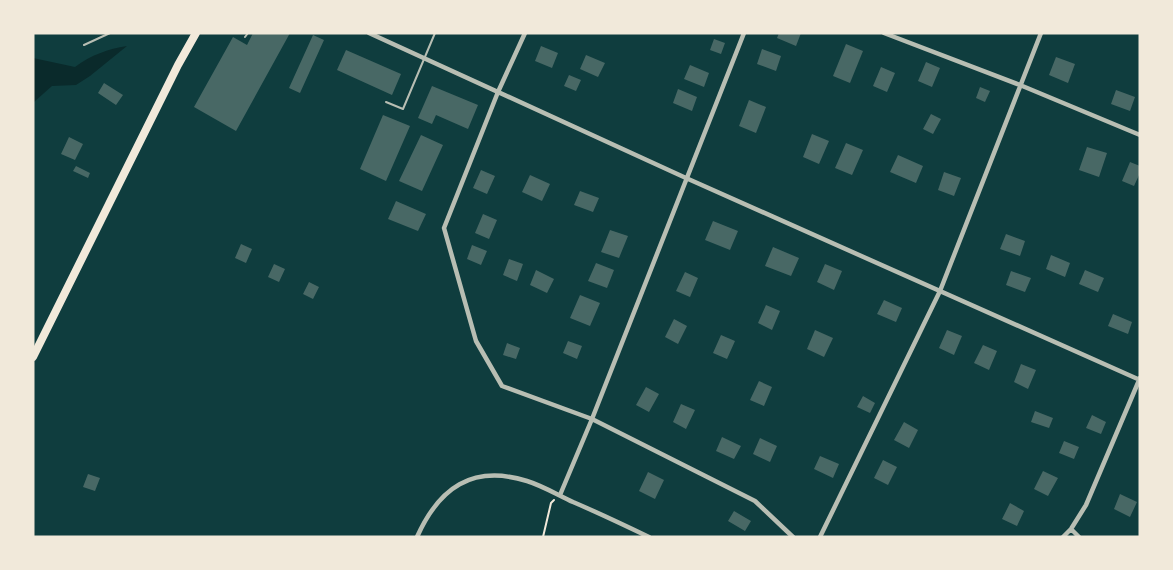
<svg xmlns="http://www.w3.org/2000/svg" width="1173" height="570" font-family="'Source Sans 3',sans-serif">
	<rect width="100%" height="100%" fill="#0f3d3e"/>
	<path fill="#0a2a2b" d="M127,46L90,76L76,85L52,86L34,102L33,112V58L75,67C91,55 108,49 127,46Z"/>
	<path fill="#486865" d="M253,33H290L236,131L194,107L233,37L247,45Z
		M779,33H801L796,46L777,38Z
		M313,35L324,40L300,93L289,88Z
		M714,39L725,43L721,54L710,50Z
		M846,44L863,51L850,83L833,76Z
		M541,46L558,53L552,68L535,61Z
		M762,49L781,56L776,71L757,64Z
		M346,50L401,74L392,95L337,70Z
		M586,55L605,63L598,77L580,69Z
		M1056,57L1075,64L1068,83L1049,75Z
		M926,62L940,68L932,87L918,81Z
		M690,65L709,73L704,87L684,79Z
		M881,67L895,73L887,92L873,86Z
		M569,75L581,80L576,91L564,86Z
		M104,83L123,95L116,105L98,93Z
		M432,86L478,105L468,129L436,115L432,124L418,118Z
		M980,87L990,91L985,102L976,98Z
		M678,89L697,97L692,111L673,103Z
		M1116,90L1135,97L1130,111L1111,104Z
		M749,100L766,107L756,133L739,126Z
		M931,114L941,119L933,134L923,129Z
		M383,115L410,126L386,181L360,169Z
		M812,134L829,141L819,164L803,157Z
		M421,135L443,145L422,191L399,181Z
		M69,137L83,144L75,160L61,154Z
		M846,143L863,150L852,175L835,168Z
		M1087,147L1107,153L1099,177L1079,170Z
		M898,155L923,166L916,183L890,172Z
		M1130,162L1140,166V173L1134,186L1122,181Z
		M76,166L90,173L88,178L73,171Z
		M481,170L495,176L487,194L473,188Z
		M944,172L961,178L954,196L938,190Z
		M530,175L550,184L542,201L522,192Z
		M580,191L599,198L593,212L574,205Z
		M396,201L426,214L418,231L388,219Z
		M483,214L497,220L489,239L475,233Z
		M713,221L738,231L730,250L705,240Z
		M610,230L628,236L619,258L601,252Z
		M1006,234L1025,241L1020,256L1000,249Z
		M241,244L252,249L246,263L235,258Z
		M472,245L487,251L481,265L467,259Z
		M773,247L799,258L791,276L765,266Z
		M1051,255L1070,263L1065,277L1046,269Z
		M509,259L523,264L517,281L503,275Z
		M596,263L614,270L607,288L588,281Z
		M274,264L285,269L279,282L268,277Z
		M825,264L842,271L834,290L817,282Z
		M536,270L554,279L547,293L530,285Z
		M1085,270L1104,278L1098,292L1079,284Z
		M1011,271L1031,278L1025,292L1006,285Z
		M685,272L698,278L690,297L676,291Z
		M309,282L319,287L313,299L303,294Z
		M580,295L600,303L590,326L570,318Z
		M884,300L902,308L896,322L877,314Z
		M766,305L780,311L772,330L758,323Z
		M1113,314L1132,322L1128,334L1108,326Z
		M674,319L687,326L678,344L665,337Z
		M815,330L833,338L824,357L807,349Z
		M947,330L962,336L954,355L939,348Z
		M721,335L735,341L727,359L713,353Z
		M568,341L582,346L577,359L563,353Z
		M507,343L520,348L516,359L503,355Z
		M983,345L997,351L989,370L974,363Z
		M1021,364L1036,370L1028,389L1014,382Z
		M759,381L772,387L764,406L750,400Z
		M646,387L659,394L649,412L636,405Z
		M863,396L875,403L870,413L857,407Z
		M681,404L695,410L686,429L673,422Z
		M1035,411L1053,418L1049,428L1031,422Z
		M1092,415L1106,422L1101,434L1086,428Z
		M904,422L918,430L909,448L894,440Z
		M722,437L741,446L734,459L716,451Z
		M760,438L777,446L770,462L753,454Z
		M1064,441L1079,447L1074,459L1059,453Z
		M820,456L839,464L833,478L814,469Z
		M883,460L897,467L888,485L874,478Z
		M1043,471L1058,478L1048,496L1034,489Z
		M648,472L664,480L655,499L639,491Z
		M88,474L100,478L95,491L83,487Z
		M1120,494L1137,502L1130,517L1114,509Z
		M1010,503L1024,511L1017,526L1002,519Z
		M734,511L751,521L745,531L728,521Z"/>
	<g fill="none" stroke-linecap="round" stroke-linejoin="round">
		<path stroke="#f1e9da" stroke-width="2" d="M543,537L551,503L554,500"/>
		<path stroke="#b8beb3" stroke-width="2" d="M245,37L248,33
			M84,45L110,33
			M386,102L403,109L435,33"/>
		<path stroke="#b8beb3" stroke-width="4.5" d="M369,33L686,178L1140,380
			M525,33L498,92L444,228L476,341L502,386L592,419L755,501L793,537
			M884,33L1020,85L1140,135
			M560,495L592,419L744,33
			M1071,529L1079,537
			M417,537C439,488 472,464 527,481C543,486 558,495 573,502C599,513 624,525 649,537
			M820,537L940,291L1041,33
			M1063,537L1071,529L1086,505L1140,378"/>
		<path stroke="#f1e9da" stroke-width="8" d="M33,357L178,65L196,33"/>
	</g>
	<rect width="1173" height="570" fill="none" stroke="#f1e9da" stroke-width="69"/>
</svg>
